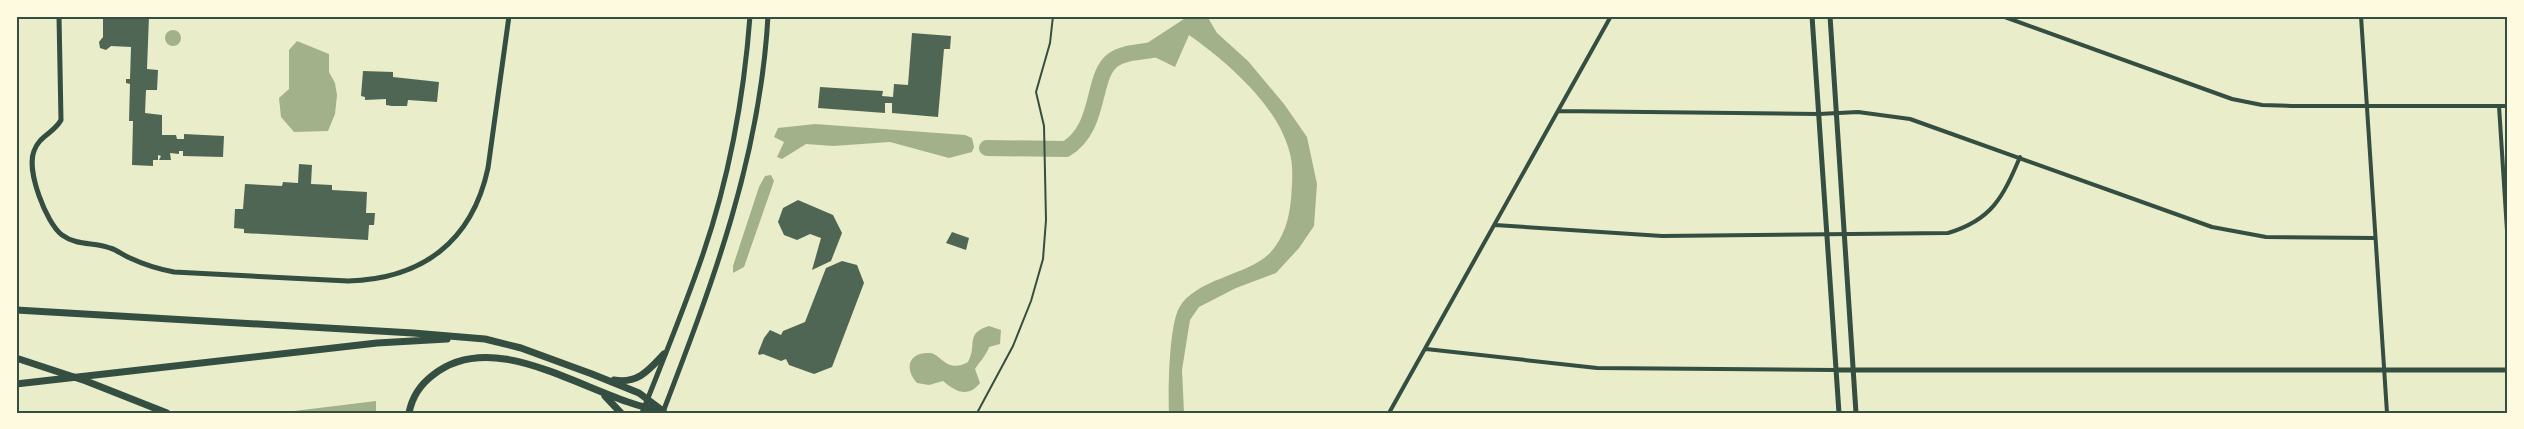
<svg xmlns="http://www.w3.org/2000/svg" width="2524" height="429" font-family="Literata,serif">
	<rect width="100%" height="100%" fill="#e9edc9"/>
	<path fill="#a3b18a" d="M1185,16H1207L1217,33L1248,61L1284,104L1307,137L1317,184L1314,226L1299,248L1276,273L1236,288L1199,307L1190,320L1182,370L1184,413H1169C1168,390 1169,327 1179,308C1195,279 1245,276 1269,254C1284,238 1289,220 1291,199C1292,183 1294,166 1289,150C1276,104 1227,62 1189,35L1175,67L1138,49L1184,19Z
		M165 38a8 8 0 1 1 16 0a8 8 0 1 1-16 0Z
		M297,41L329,54V72L335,83L337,95L335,114L328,131L294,132L281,117L279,98L289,89V50Z
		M815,124L965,135L972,138L974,147L972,152L949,158L890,142L833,146L806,144L782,159L777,157L784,142L774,137L778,128Z
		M771,175L774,181L744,267L733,273V266L759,187L765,176Z
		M989,326L1001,330L1000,344L989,347C986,356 980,361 975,369L980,383C968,398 956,392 943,381L929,385L917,383C904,369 908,352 930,353C941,354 947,374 968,362C978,344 964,334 989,326Z
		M376,401V413H294V411Z"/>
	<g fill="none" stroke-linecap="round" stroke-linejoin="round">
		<path stroke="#a3b18a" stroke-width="16" d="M987,148L1066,149C1102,127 1091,76 1113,60C1127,50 1148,53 1165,47"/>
	</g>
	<path fill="#4f6655" d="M103,16H149L147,69L158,70L157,90H146L145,113L162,115V135H176L177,139H184V134L224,136L223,157L183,156V151H179V154L170,153L171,160H159L161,156L158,155V160H153V166L132,165L133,121H129L130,84L126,83V79H130L131,47L111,46L106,50L100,48L99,42L103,37Z
		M912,33L951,36L950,49H944L938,117L892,113V103H885V113L818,108L820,87L883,91L882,96L893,97L894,84L908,85Z
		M363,71L393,72V77L439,82L437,102L408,100L407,106H392L386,105V99L365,100V97L361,96Z
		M299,164L312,165L311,184L332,185V190L367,192L366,213H375L374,225H369L368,240L244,233V229L234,228L235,209H243L245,184L282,186L283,182L298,183Z
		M798,200L833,215L842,233L831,261L812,270L821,238L810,234L797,240L784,235L778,222L783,208Z
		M952,232L969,238L966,250L946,243Z
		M842,261L857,265L864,283L832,367L814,374L789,365L786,359L781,361L763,354L759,355L758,353L764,338L770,330L781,335L783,331L805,322L826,268Z"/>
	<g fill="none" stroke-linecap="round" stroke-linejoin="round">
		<path stroke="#344e41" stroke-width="2" d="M977,413L1013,346L1031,301L1043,259L1046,220L1044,126L1036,92L1050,43L1053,16"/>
		<path stroke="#344e41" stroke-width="4" d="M2002,16L2232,99L2262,105L2292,106H2508
			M2361,16L2387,413
			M2499,106L2508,246
			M1558,111L1819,114L1858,112L1910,119L2212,227L2266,237L2375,238
			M1495,225L1662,236L1948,233C1992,220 2003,197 2020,157
			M1426,349L1597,368L1836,370
			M1389,413L1611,16"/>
		<path stroke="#344e41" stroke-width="5" d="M59,16L61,120C54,133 39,136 34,151C26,170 46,223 62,235C77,246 94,242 110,248C117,250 123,255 130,258C145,265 158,269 174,272L348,281C422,279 472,242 488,168L509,16
			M1812,16L1839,413
			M1830,16L1856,413
			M1836,370H2508
			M663,412C713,282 760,158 768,16
			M642,413C663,360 685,307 703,254C729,178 744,96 750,16"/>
		<path stroke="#344e41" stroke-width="7" d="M16,310L413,333L485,339L521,348L592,374L639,393L663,411
			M16,358L86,381L167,413
			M614,380C638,384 649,370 664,354
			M16,384L377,343L447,339
			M605,396L621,413
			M409,413C412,397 421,384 433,375C498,323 595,402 663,411"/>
	</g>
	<rect width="2524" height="429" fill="none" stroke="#fefae0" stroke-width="35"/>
	<rect x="18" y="18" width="2488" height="394" fill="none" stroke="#344e41" stroke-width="2"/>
</svg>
